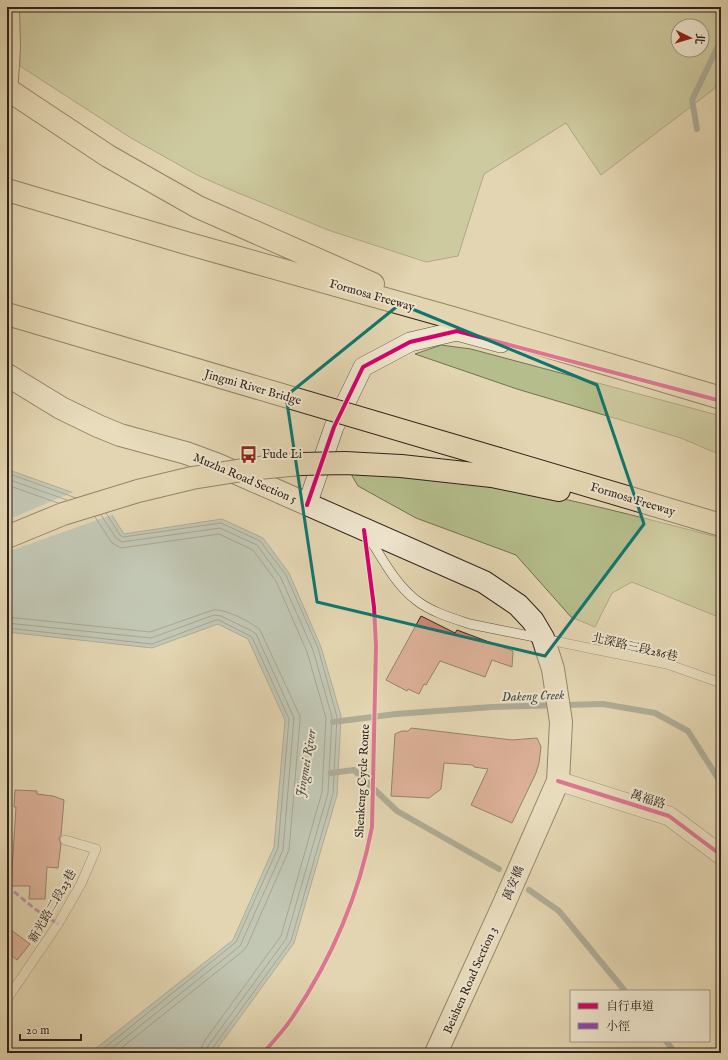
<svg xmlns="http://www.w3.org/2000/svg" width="728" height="1060" font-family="'IM FELL English','Noto Serif TC',serif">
	<rect width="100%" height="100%" fill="#e3d5b1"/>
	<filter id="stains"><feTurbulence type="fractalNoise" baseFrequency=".005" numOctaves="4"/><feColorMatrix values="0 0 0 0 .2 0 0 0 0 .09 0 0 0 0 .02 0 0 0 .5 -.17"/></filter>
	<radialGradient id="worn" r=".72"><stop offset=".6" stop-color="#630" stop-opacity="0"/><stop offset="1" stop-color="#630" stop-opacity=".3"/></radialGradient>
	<path fill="#b4bd8b" stroke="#727053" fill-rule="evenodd" d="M19,7H721V74L714,89L601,175L566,123L484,174L458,256L426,262L328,230L231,190L199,176L131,138L20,66ZM678,26H702V50H678Z
		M441,345L471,349L721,416V455L681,438L517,389L415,354Z
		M351,474C392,475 434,476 475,482C558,495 640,517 721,538V618L632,582L612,593L595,627L571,617L516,555L416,518L358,486Z"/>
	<path fill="#9ab6b8" stroke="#6f7b79" d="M7,468L12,471L105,504L124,534L222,519L263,538L289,573L321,647L341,716L337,795L294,943L214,1053H90L233,940L274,847L285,720L248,639L218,624L152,648L7,632Z"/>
	<path fill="#e3d5b1" d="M76,491L106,502L114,514L7,552V520Z"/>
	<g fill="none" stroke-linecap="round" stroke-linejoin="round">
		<path stroke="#646c6a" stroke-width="1" d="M7,473L76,498
			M7,479L67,500
			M7,485L58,503
			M106,513L120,535L123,537L221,523L260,541L286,575L318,648L337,717L333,794L291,941L212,1049L211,1053
			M101,515L116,538L122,542L220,528L257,545L281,578L313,650L332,717L328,793L286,939L208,1046L206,1053
			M95,517L112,543L121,548L219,534L253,550L276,581L307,652L326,718L322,792L281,936L203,1043L200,1053
			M7,617L150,632L213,610C223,608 252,622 260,630L300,716V721L289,850L247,946L243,951L115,1053
			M7,623L151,638L214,615L221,616L252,631L256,634L294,718L283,850L240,946L106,1053
			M7,628L152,644L216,620H219L252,637L289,719L278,848L236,942L98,1053"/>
		<path stroke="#6f7b79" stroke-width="6" d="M697,129L692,100L721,40
			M333,722L396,714L492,707L603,704L655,713L688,731L721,783
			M331,773L354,770L397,811L499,869
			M529,890L559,911L625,991
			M666,1041L675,1053"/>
	</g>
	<path fill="#d08479" stroke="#2f221b" d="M421,616L455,633L457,630L513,651L512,667L492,660L485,677L440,661L426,685L424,684L419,694L408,689L407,691L386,680Z
		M411,728L512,740L537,738L541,747L539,763L536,773L512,823L471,805L488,769L474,767L473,765L444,763L441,789L429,798L391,796L395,734L402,731H408Z
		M15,790L37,791V794L53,796L64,800L61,835L59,839L61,844L58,868L47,867L45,899H29L30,886H11L16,807H14Z
		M7,927L30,944L17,960L7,952Z"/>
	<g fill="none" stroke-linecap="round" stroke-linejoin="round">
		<defs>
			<path id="service" d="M368,536C382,558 395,584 416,600C431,612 452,618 470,624L667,664L721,683
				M7,999L58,924L81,884L96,849L65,840"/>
			<path id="minor" d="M307,505L334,427L363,367L410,342L457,331L501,343
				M558,781L669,816L721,855"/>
			<path id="secondary" d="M7,375L61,408L98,426L120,435L186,453L216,464L484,582L518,605L533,621L543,638L553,669L561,722L558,781L503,906L436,1053"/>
			<path id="motorway" d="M7,80L9,47L8,7
				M7,89L108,156L198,207L373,284
				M7,190L186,243L453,318L721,398
				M499,459L721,525
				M492,476L559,490"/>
		</defs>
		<use href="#service" stroke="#5c4f40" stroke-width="10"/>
		<use href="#minor" stroke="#5c4f40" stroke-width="20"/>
		<use href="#secondary" stroke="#2f221b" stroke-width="24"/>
		<use href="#motorway" stroke="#2f221b" stroke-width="24"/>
		<use href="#service" stroke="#ede4cc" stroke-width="9"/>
		<use href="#minor" stroke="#ede4cc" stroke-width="19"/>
		<use href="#secondary" stroke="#ede4cc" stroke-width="22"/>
		<use href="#motorway" stroke="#e3d5b1" stroke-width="22"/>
		<defs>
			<path id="motorway-bridge" d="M7,314L499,459
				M7,537L63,514L138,491L192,478L249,469L301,464L345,463L401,466L492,476"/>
		</defs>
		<use href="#motorway-bridge" stroke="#2f221b" stroke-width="24" stroke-linecap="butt"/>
		<use href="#motorway-bridge" stroke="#e3d5b1" stroke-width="22"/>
		<path stroke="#8e44ad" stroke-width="3" stroke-dasharray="6 3" stroke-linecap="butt" d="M7,886L35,909L58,924"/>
		<defs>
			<path id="cycleway" d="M307,505L334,427L363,367L410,342L457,331L721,401
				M558,781L669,816L721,855
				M263,1053C273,1042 284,1030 292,1018C331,960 359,895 372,827L376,646L374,607L364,530"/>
		</defs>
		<use href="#cycleway" stroke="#ede4cc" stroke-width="6"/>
		<use href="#cycleway" stroke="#d6006c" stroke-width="4"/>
	</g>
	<path d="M0 0H728V1060H0ZM400,304L597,385L644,524L545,656L317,602L286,396Z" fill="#e3d5b1" fill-opacity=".55" fill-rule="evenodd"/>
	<path fill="none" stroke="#0f766e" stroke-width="3" stroke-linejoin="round" d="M400,304L597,385L644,524L545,656L317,602L286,396Z"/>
	<defs>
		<symbol id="bus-bare" viewBox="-9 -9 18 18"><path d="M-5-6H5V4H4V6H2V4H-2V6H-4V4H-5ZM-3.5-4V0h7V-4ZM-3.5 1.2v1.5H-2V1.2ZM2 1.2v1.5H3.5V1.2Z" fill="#8f2418" stroke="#ede4cc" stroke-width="2.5" paint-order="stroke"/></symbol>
	</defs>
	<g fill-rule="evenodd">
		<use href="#bus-bare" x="236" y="442" width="25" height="25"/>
	</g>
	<g text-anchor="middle" stroke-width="4" stroke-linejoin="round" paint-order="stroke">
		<g font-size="12" fill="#2f221b" stroke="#ede4cc">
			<text transform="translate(372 295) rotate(16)" y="4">Formosa Freeway</text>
			<text transform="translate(253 387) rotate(16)" y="4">Jingmi River Bridge</text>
			<text transform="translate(245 478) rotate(23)" y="4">Muzha Road Section 5</text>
			<text transform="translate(633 499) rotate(17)" y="4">Formosa Freeway</text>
			<text transform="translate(635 647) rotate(13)" y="4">北深路三段286巷</text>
			<text transform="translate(362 781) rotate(-87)" y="4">Shenkeng Cycle Route</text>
			<text transform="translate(648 799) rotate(18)" y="4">萬福路</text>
			<text transform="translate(513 883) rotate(-67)" y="4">萬安橋</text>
			<text transform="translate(52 906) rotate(-60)" y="4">新光路二段23巷</text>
			<text transform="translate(470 980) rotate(-66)" y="4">Beishen Road Section 3</text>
		</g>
		<g font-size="12" fill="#2f221b" stroke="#ede4cc" text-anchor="start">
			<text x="262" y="458">Fude Li</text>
		</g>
		<g font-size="13" font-style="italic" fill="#4f4e4a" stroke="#ede4cc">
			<text transform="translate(533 695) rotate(-2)" y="5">Dakeng Creek</text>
			<text transform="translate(305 763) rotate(-80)" y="5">Jingmei River</text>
		</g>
	</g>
	<rect width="728" height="1060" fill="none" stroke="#e3d5b1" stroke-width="24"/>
	<rect x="8" y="8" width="712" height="1044" fill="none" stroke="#2f221b" stroke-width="2"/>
	<rect x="12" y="12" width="704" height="1036" fill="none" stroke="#2f221b"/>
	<rect x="570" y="990" width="140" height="52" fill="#ede4cc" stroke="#a19685"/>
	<rect x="578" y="1003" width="20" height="6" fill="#d6006c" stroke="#a19685"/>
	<text x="606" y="1010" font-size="12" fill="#2f221b">自行車道</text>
	<rect x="578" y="1023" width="20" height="6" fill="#8e44ad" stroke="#a19685"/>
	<text x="606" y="1030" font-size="12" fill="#2f221b">小徑</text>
	<g transform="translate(690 38) rotate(95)"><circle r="19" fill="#ede4cc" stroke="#a19685"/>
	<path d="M0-3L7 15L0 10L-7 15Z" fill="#8f2418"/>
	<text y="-6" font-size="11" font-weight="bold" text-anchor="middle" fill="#2f221b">北</text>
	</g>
	<path d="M20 1034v6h61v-6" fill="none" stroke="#2f221b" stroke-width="2"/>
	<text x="26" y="1034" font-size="12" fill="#2f221b" stroke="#ede4cc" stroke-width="3" paint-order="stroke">20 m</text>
	<rect width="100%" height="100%" filter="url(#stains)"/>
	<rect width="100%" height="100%" fill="url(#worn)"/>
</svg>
